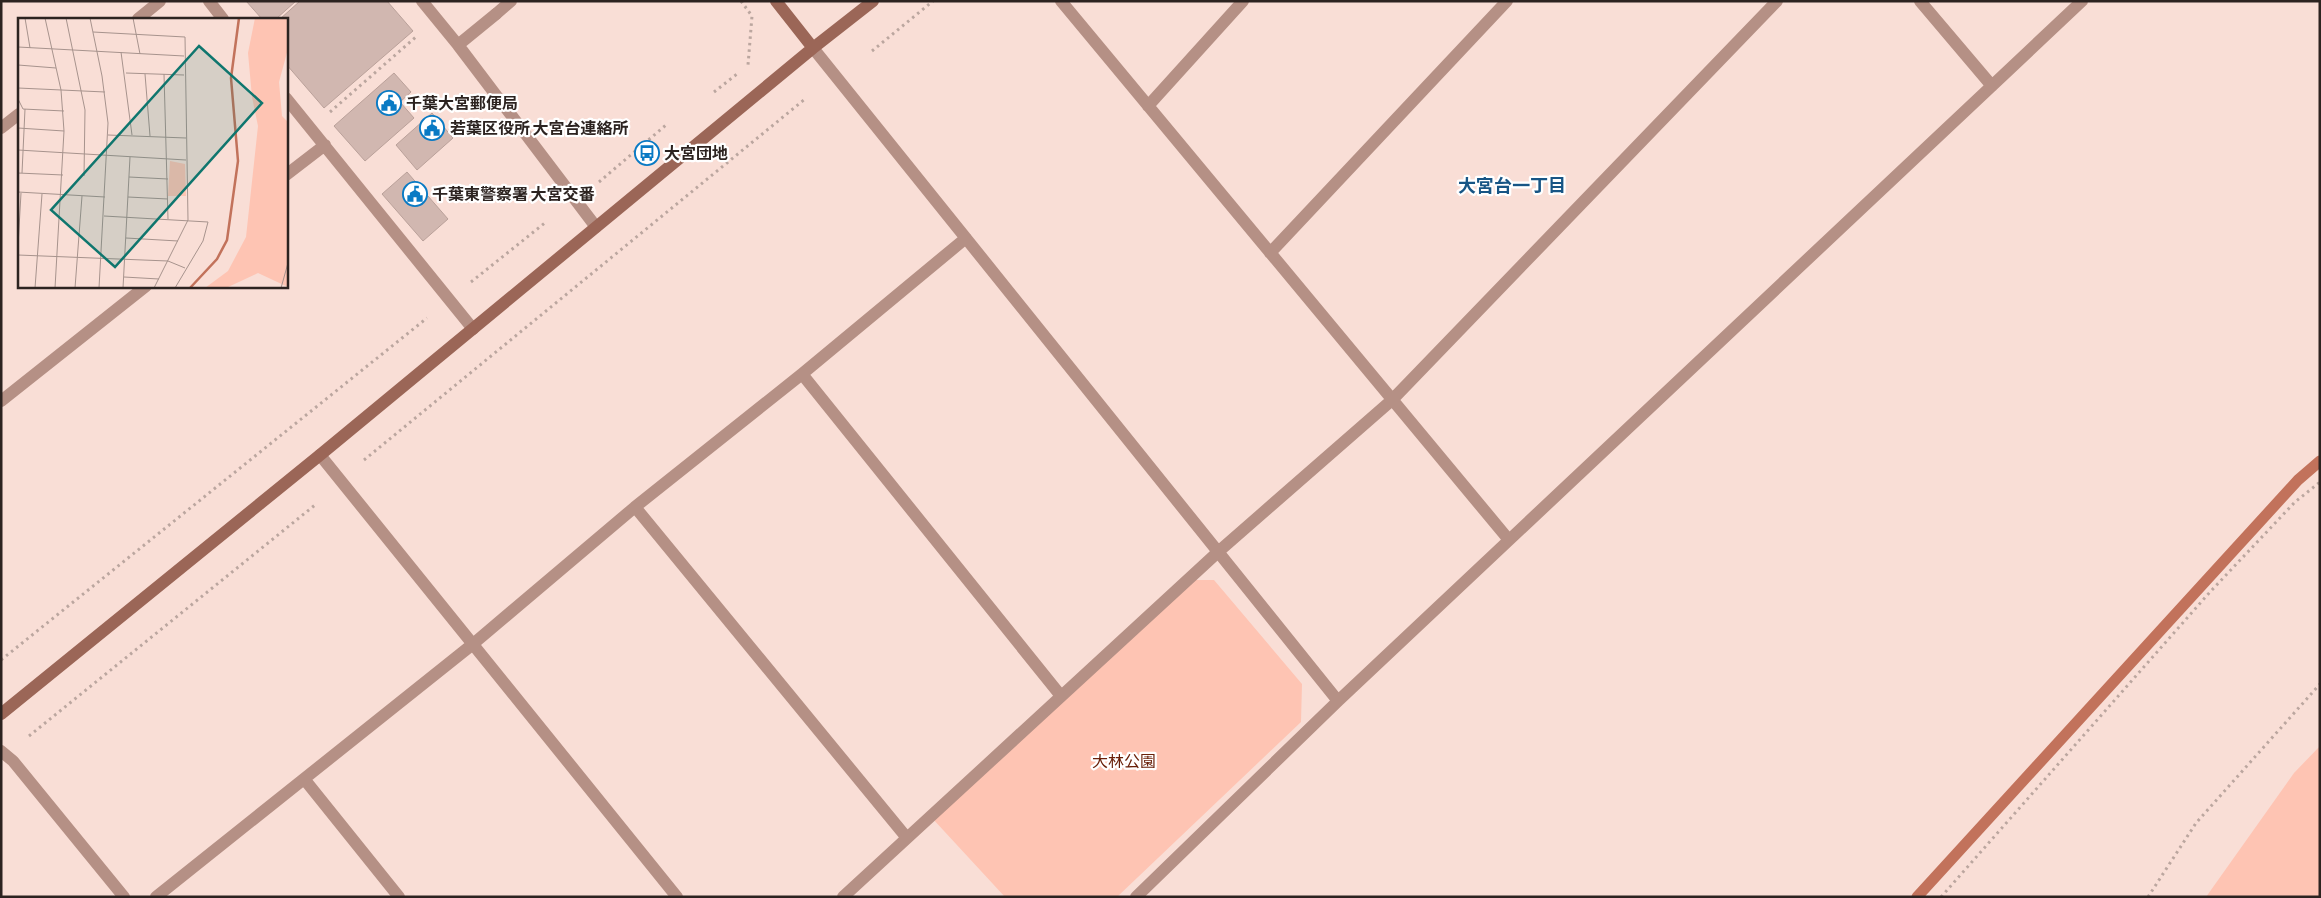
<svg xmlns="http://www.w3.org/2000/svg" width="2321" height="898" font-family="'Sofia Sans Condensed','Noto Sans JP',sans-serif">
	<rect width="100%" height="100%" fill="#f9ded6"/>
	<path fill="#fec4b3" d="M1194,580H1214L1302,684L1301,722L1117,897H1005L932,818Z
		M2320,746V897H2206L2294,773Z"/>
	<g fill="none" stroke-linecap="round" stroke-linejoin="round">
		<path stroke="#c2725b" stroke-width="11" d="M1917,897L2298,480L2320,461"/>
	</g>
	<path fill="#d1b7b0" stroke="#baa19a" d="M246,1H296L276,19H262Z
		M300,1H387L413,31L324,108L286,64V19H280Z
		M394,73L411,92L400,102L414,118L365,161L334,126Z
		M432,113L453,138L417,170L396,145Z
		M407,172L448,219L423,241L382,194Z"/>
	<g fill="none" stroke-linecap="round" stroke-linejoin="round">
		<path stroke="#bba69f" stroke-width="3" stroke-dasharray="2.5 4" stroke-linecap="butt" d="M741,1L752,16L748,65
			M872,51L933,1
			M714,92L737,74
			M330,112L417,36
			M599,182L666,125
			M471,282L546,222
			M364,460L805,99
			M1,660L427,318
			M29,736L315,505
			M1941,897L2210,592L2295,502L2320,482
			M2148,897L2196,823L2320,684"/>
		<path stroke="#b59085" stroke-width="12" d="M422,1L458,45
			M496,14L458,45L596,227"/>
		<path stroke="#b59085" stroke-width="12" d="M209,1L223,19
			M1061,1L1509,540
			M1920,1L1992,86
			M496,14L511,1
			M138,19L160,1
			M813,48L1338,701
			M286,98L473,329
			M1148,106L1243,1
			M1,128L19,114
			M286,175L325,145
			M1270,253L1507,1
			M802,374L1061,696
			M1,401L146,286
			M320,455L677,897
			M635,507L907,838
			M1,751L13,761L124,897
			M305,780L399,897
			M156,897L473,644L635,507L802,374L966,238
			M843,897L1218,552L1392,400L1777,1
			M1136,897L1338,701L2082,1"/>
		<path stroke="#9b6657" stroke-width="12" d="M776,1L813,48
			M1,714L320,455L813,48L873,1"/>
	</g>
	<defs>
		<symbol id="civic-ring" viewBox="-11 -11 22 22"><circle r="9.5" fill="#fff" stroke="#097ac4" stroke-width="1.5"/><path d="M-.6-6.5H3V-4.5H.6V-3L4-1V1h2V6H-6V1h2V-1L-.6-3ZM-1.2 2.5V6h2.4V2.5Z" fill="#097ac4"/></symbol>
		<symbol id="bus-ring" viewBox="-11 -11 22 22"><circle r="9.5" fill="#fff" stroke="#097ac4" stroke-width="1.5"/><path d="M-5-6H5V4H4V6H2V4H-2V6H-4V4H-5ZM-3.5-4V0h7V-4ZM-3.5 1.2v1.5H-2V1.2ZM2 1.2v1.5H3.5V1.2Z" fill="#097ac4"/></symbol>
	</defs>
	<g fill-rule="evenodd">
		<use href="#civic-ring" x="375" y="89" width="28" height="28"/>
		<use href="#civic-ring" x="418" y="114" width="28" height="28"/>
		<use href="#bus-ring" x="633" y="139" width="28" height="28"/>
		<use href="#civic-ring" x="401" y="180" width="28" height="28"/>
	</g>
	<g text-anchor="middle" stroke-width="4.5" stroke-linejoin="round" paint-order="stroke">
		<g font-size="16" font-weight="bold" fill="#2c2320" stroke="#fff" text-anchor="start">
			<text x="406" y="109">千葉大宮郵便局</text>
			<text x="450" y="134">若葉区役所 大宮台連絡所</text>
			<text x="664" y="159">大宮団地</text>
			<text x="432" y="200">千葉東警察署 大宮交番</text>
		</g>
		<g font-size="16" fill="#6a210a" stroke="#fff">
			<text x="1124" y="767">大林公園</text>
		</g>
		<g font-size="18" font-weight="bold" fill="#175585" stroke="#fff">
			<text x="1512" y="192">大宮台一丁目</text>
		</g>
	</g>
	<g transform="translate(18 18)">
		<rect width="270" height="270" fill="#f9ded6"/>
		<path d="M237,0H270V31L261,64L264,98L270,104V269L240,255L208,270H187L210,253L228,219L240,108L234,79L230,35ZM152,143L167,146L168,178H150Z" fill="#fec4b3"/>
		<path fill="none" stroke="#c2725b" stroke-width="2.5" d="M172,270L199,241L209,222L220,143L213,60L221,0"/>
		<path fill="none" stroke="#a7938d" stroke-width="1" d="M7,0L12,30M27,0L43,72L46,113L37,270M48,0L67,92L66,158M72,0L84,58L90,105L81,270M115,0L122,36M75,14L167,19L170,202L136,270M0,29L166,38M103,34L114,117M0,47L38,50M108,55L166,57M127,56L132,118M146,56L150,201M0,70L87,74M0,81L5,91L46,93M0,110L46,113M90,117L168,120M0,132L168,142M0,155L45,157M4,155L7,91M111,159L150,161M0,174L87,179M110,179L150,181M86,198L190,204L185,223L157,270M108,220L160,223M0,228L3,175M0,237L150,243L167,250M106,259L141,261M17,270L24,176M57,270L64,178M105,270L112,139M263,270L270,245"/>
		<path fill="#0f766e" fill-opacity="0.15" stroke="#0f766e" stroke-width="2.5" d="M181,28L244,85L97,249L33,192Z"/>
		<rect width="270" height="270" fill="none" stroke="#2c2320" stroke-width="2.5"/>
	</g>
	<rect width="2321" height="898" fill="none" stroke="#2c2320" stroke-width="5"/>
</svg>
